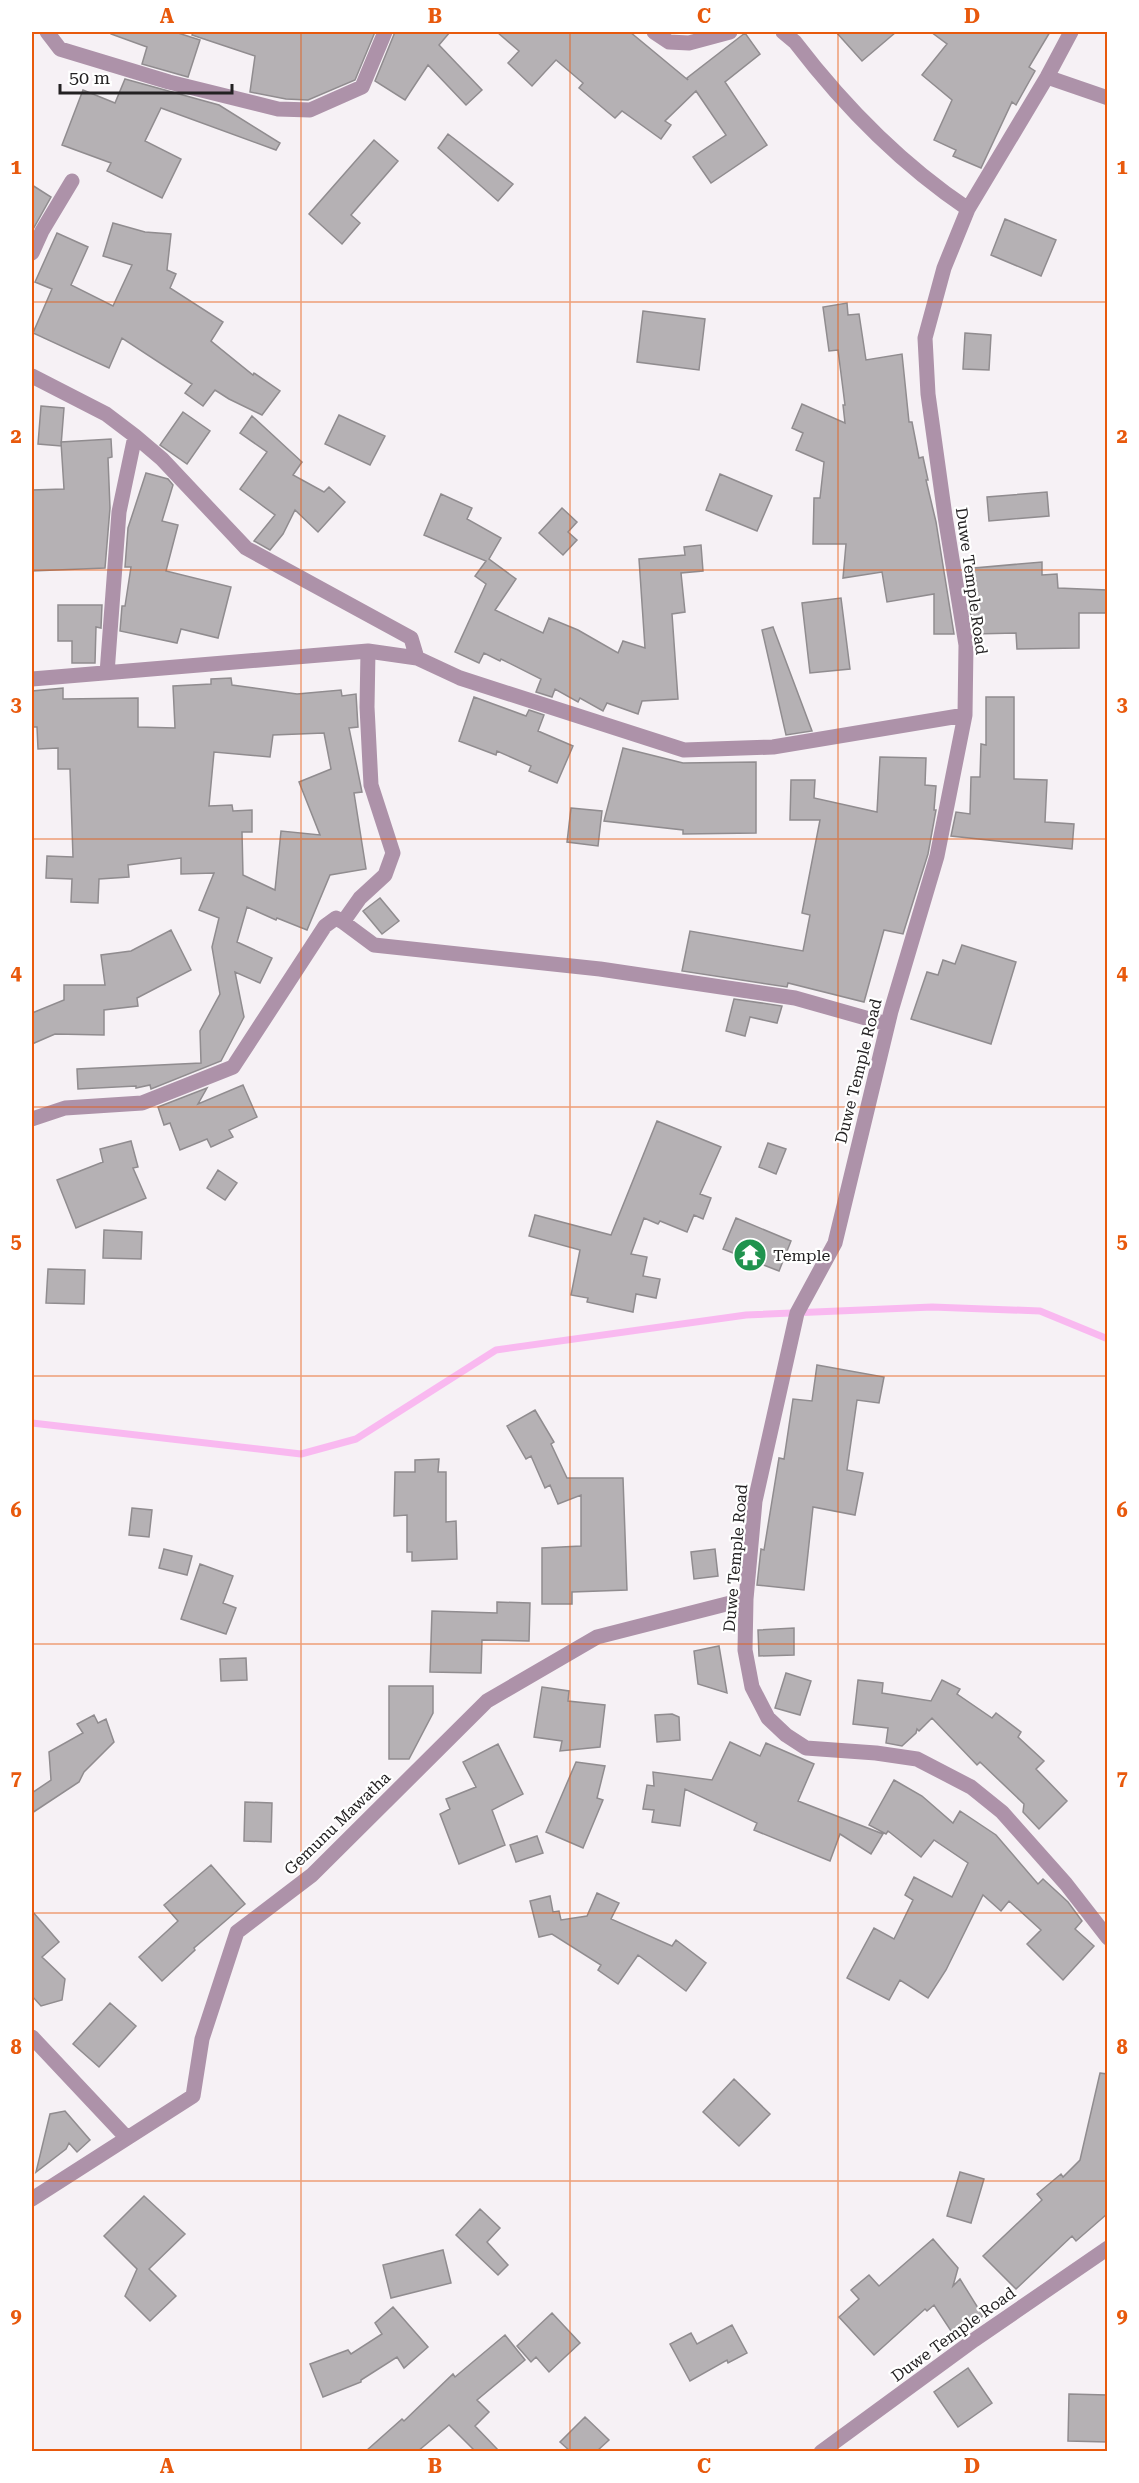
<svg xmlns="http://www.w3.org/2000/svg" width="1139" height="2483" font-family="'Roboto Serif',serif">
	<rect width="100%" height="100%" fill="#f6f1f5"/>
	<g fill="none" stroke-linecap="round" stroke-linejoin="round">
		<path stroke="#f9b9f0" stroke-width="7" d="M32,1423L301,1454L356,1439L496,1350L746,1315L932,1307L1040,1311L1108,1339"/>
	</g>
	<path fill="#b5b1b4" stroke="#908c8f" stroke-width="1.5" fill-rule="evenodd" d="M111,32H175L200,40L188,77L142,64L147,47L111,34Z
		M193,32H375L355,80L308,100L286,99L250,92L255,56L192,35Z
		M395,32H450L439,45L482,90L466,105L428,65L405,100L375,81Z
		M497,32H630L688,80L687,78L745,33L760,54L725,82L767,145L711,183L693,157L726,135L696,91L665,121L671,125L661,139L622,111L615,118L579,88L583,83L556,60L532,86L508,63L519,51Z
		M836,32H896L862,61Z
		M931,32H1050L1029,67L1035,71L1016,105L1012,102L981,168L953,156L956,150L934,140L952,100L922,75L947,44Z
		M125,79L219,105L280,143L276,150L161,108L145,141L181,159L162,198L107,171L111,163L62,145L83,90L115,103Z
		M448,134L513,184L498,201L438,148Z
		M374,140L398,161L351,215L360,223L342,244L309,214Z
		M32,185L51,197L32,231Z
		M1005,219L1056,240L1041,276L991,255Z
		M113,223L145,232L171,234L167,270L176,274L170,288L223,322L211,341L253,375L254,373L280,391L262,415L229,399L215,390L203,406L185,393L192,384L122,338L109,368L33,333L52,289L35,282L57,233L88,247L71,285L113,306L132,265L103,256Z
		M847,303L848,315L859,314L866,360L902,354L909,422H912L919,458L923,457L928,480H926L936,522L954,634H934V594L887,602L882,572L843,578L846,544H813L814,498H820L824,462L796,450L803,433L792,428L802,404L845,423L843,405H845L838,350L829,351L823,307Z
		M643,311L705,319L699,370L637,362Z
		M965,333L991,335L989,370L963,369Z
		M41,406L64,408L61,446L38,444Z
		M183,412L210,431L187,464L160,445Z
		M339,415L385,436L370,465L325,444Z
		M252,416L302,462L293,475L324,492L329,487L345,502L318,532L295,510L283,534L270,550L254,541L275,515L240,489L267,452L240,433Z
		M111,439L112,457L108,458L110,508L105,568L32,571V490L64,489L61,442Z
		M146,473L168,479L173,485L162,521L178,525L166,571L231,587L218,638L181,629L177,643L120,631L122,606H125L131,567H125L128,528Z
		M720,474L772,496L757,531L706,510Z
		M1047,492L1049,516L989,521L987,497Z
		M441,494L472,508L467,519L501,538L489,559L516,579L495,610L543,633L549,618L578,630L618,653L623,641L645,648L639,559L685,555L684,547L701,545L703,571L681,573L685,612L672,614L678,699L642,701L638,714L607,703L603,711L580,698L578,702L555,689L552,697L536,692L541,679L501,659L500,661L484,653L479,663L455,652L486,584L475,576L486,561L424,535Z
		M562,508L577,522L568,532L577,540L563,555L539,533Z
		M1042,562V575L1057,574L1058,588L1107,590L1106,613H1079V648L1017,649L1016,633L974,634L963,569Z
		M841,598L850,669L810,673L802,603Z
		M58,605H102L101,628L96,627L95,663H72V641H58Z
		M773,627L812,731L786,735L762,630Z
		M231,678L232,685L297,694L341,690L342,696L356,694L358,727L349,728L362,792L354,793L366,869L330,875L307,930L277,918L276,920L247,907L237,942L272,958L260,983L235,972L244,1017L221,1061L151,1089L150,1085L136,1088V1086L78,1089L77,1069L201,1063L200,1031L220,994L212,947L219,918L199,910L214,873L181,874V858L128,865L129,877L99,879L98,903L71,902L72,879L46,878L47,856L73,857L70,769H58V748L38,749L37,727H32V691L63,688V699L138,698V727L175,728L173,686L211,684V679ZM324,733L331,769L299,782L320,835L281,831L275,890L243,875L242,832H252V810L233,811L232,805L209,806L214,752L270,757L273,735Z
		M474,697L526,716L529,710L544,715L538,731L573,746L557,783L529,771L531,766L497,751L496,755L459,741Z
		M986,697H1014V779L1047,780L1045,822L1074,824L1072,849L951,836L956,812L970,814L971,777H980L981,744L986,745Z
		M623,748L683,763L756,762V833L683,834V830L604,821Z
		M880,757L926,758L925,785L936,786L934,810H936L928,854L903,934L884,930L864,1002L788,983L787,987L682,971L690,931L803,951L810,915L802,913L820,820H790L791,780H815L814,798L877,812Z
		M571,808L602,811L598,846L567,842Z
		M380,898L399,921L382,934L363,911Z
		M171,930L191,970L137,998L138,1006L104,1010V1035L55,1034L32,1044V1013L64,1000V985H105L101,955L131,951Z
		M962,945L1016,962L991,1044L911,1019L927,972L938,975L943,960L955,964Z
		M734,999L782,1006L777,1023L750,1017L745,1036L726,1031Z
		M243,1085L257,1117L229,1130L233,1137L211,1147L207,1139L180,1150L170,1123L164,1125L158,1107L207,1088L198,1104Z
		M657,1121L721,1147L700,1194L711,1198L703,1219L694,1215L687,1232L660,1221L658,1224L644,1218L631,1254L647,1257L643,1276L660,1279L656,1298L636,1294L633,1312L587,1302L588,1298L571,1295L580,1250L529,1236L535,1215L611,1235Z
		M131,1141L138,1167L133,1168L146,1198L76,1228L57,1180L103,1162L100,1149Z
		M768,1143L786,1149L776,1174L759,1167Z
		M218,1170L237,1183L225,1200L207,1188Z
		M736,1218L791,1241L779,1271L723,1249Z
		M104,1230L142,1232L141,1259L103,1258Z
		M48,1269L85,1270L84,1304L46,1303Z
		M817,1365L884,1377L879,1403L857,1400L847,1470L863,1473L855,1515L813,1507L804,1590L757,1585L761,1549L764,1550L779,1458L784,1459L793,1399L812,1401Z
		M535,1410L554,1442L551,1444L567,1478H623L627,1590L572,1592V1604H542V1548L581,1546V1495L558,1504L550,1485L545,1488L531,1456L526,1459L507,1426Z
		M439,1459L438,1472H446V1522L456,1521L457,1559L412,1561V1552H407V1515L394,1516L395,1472H415V1460Z
		M132,1508L152,1510L149,1537L129,1535Z
		M164,1549L192,1556L187,1575L159,1568Z
		M715,1549L718,1576L694,1579L691,1552Z
		M200,1564L233,1576L223,1603L236,1608L226,1634L181,1619Z
		M497,1602L530,1603L529,1641L482,1640L481,1673L430,1672L432,1611L497,1613Z
		M794,1628V1655L759,1656L758,1630Z
		M719,1646L727,1693L698,1684L694,1651Z
		M246,1658L247,1680L221,1681L220,1659Z
		M786,1673L811,1681L800,1715L775,1708Z
		M858,1680L883,1683L882,1693L931,1701L942,1680L960,1689L957,1694L992,1718L996,1713L1021,1732L1018,1737L1044,1761L1036,1769L1067,1801L1039,1829L1023,1812L1024,1804L980,1762L977,1765L932,1718L919,1731L917,1729L916,1733L902,1746L886,1743L888,1728L853,1724Z
		M389,1686H433V1713L409,1759H389Z
		M542,1687L569,1691L568,1701L605,1705L600,1747L560,1751L562,1741L534,1737Z
		M672,1714L679,1717L680,1740L657,1742L655,1715Z
		M94,1715L98,1723L106,1719L114,1742L84,1772L79,1782L32,1813V1793L51,1780L49,1752L83,1733L77,1724Z
		M730,1742L760,1756L766,1743L814,1764L798,1801L883,1834L871,1854L840,1834L830,1861L754,1830L757,1823L685,1789L680,1826L652,1822L654,1810L643,1809L647,1785L654,1786L653,1772L712,1780Z
		M498,1744L523,1794L492,1810L505,1845L459,1864L440,1814L450,1809L446,1799L476,1787L463,1762Z
		M576,1762L605,1766L597,1798L603,1800L583,1848L546,1832Z
		M894,1780L922,1796L953,1823L960,1811L996,1835L1038,1884L1043,1879L1068,1902L1082,1921L1075,1929L1094,1946L1063,1980L1027,1944L1041,1930L1009,1901L1001,1911L983,1895L946,1970L928,1998L900,1980L889,2000L847,1978L874,1928L894,1939L913,1900L905,1895L914,1877L952,1897L968,1863L934,1840L921,1857L888,1831L886,1834L869,1825Z
		M245,1802L272,1803L271,1842L244,1841Z
		M537,1836L543,1853L516,1862L510,1845Z
		M211,1865L245,1904L194,1948L195,1950L162,1981L139,1957L178,1921L164,1905Z
		M597,1893L619,1903L611,1919L672,1946L676,1940L706,1963L686,1991L638,1955L618,1984L598,1970L601,1965L552,1934L539,1937L530,1901L550,1896L553,1912L559,1911L561,1920L587,1916Z
		M32,1911L59,1942L42,1957L65,1979L62,2000L41,2006L32,1996Z
		M110,2003L136,2026L99,2067L73,2044Z
		M1100,2073L1107,2074V2214L1076,2241L1072,2236L1016,2289L983,2256L1042,2200L1037,2194L1061,2174L1063,2177L1080,2160Z
		M734,2079L770,2114L739,2146L703,2112Z
		M65,2111L90,2140L77,2152L69,2143L66,2149L36,2172L50,2114Z
		M960,2172L984,2179L971,2223L947,2216Z
		M144,2196L185,2234L149,2269L176,2296L150,2321L125,2296L137,2269L104,2236Z
		M480,2209L500,2228L487,2242L508,2265L498,2275L456,2235Z
		M933,2239L958,2268L953,2286L960,2279L983,2316L953,2334L934,2305L927,2311L925,2309L874,2355L839,2317L859,2299L851,2290L869,2275L879,2286Z
		M443,2250L451,2283L391,2298L383,2265Z
		M393,2307L428,2347L404,2368L397,2357L361,2380V2382L323,2397L310,2364L348,2350L351,2354L382,2334L375,2323Z
		M552,2313L580,2343L549,2372L536,2357L531,2362L517,2346Z
		M732,2325L747,2353L728,2363L727,2360L690,2381L670,2344L691,2333L697,2344Z
		M505,2335L525,2360L477,2400L489,2412L475,2426L499,2451H475L449,2425L418,2451H366L402,2419L404,2421L453,2374L455,2377Z
		M968,2368L992,2403L958,2427L934,2392Z
		M1069,2394L1107,2395V2442L1068,2441Z
		M585,2417L609,2440L597,2451H570L560,2442Z"/>
	<g fill="none" stroke-linecap="round" stroke-linejoin="round">
		<path stroke="#ad92a9" stroke-width="15" d="M47,32L60,49L169,82L278,109L310,110L362,87L385,32
			M654,32L669,42L689,43L730,32
			M783,32L795,42C844,106 901,164 968,209
			M1071,32L1047,77L968,209L944,268L925,338L928,394L945,516L966,645L965,715L937,856L891,1011L835,1243L797,1313L755,1501L746,1599L745,1650L752,1687L768,1718L786,1735L806,1748L876,1753L917,1759L971,1787L1002,1812L1066,1884L1108,1938
			M1047,77L1108,98
			M32,253L42,231L72,181
			M32,376L106,414L135,436L162,459L246,548L411,638L417,658
			M368,651L367,707L371,785L393,853L385,875L360,898L343,922L374,945L600,969L795,998L887,1024
			M107,673L119,512L135,436
			M32,679L368,651L417,658L460,678L684,750L773,747L965,715
			M32,1119L65,1108L142,1103L233,1067L325,926L336,918L343,922
			M32,2037L127,2138
			M32,2199L193,2096L202,2039L237,1932L312,1875L487,1701L597,1637L746,1599
			M821,2452L974,2340L1108,2248"/>
	</g>
	<path fill="none" stroke="#e8590c" stroke-width="1.5" stroke-opacity="0.55" d="M301,32V2452M570,32V2452M838,32V2452M32,302H1108M32,570H1108M32,839H1108M32,1107H1108M32,1376H1108M32,1644H1108M32,1913H1108M32,2181H1108"/>
	<defs>
		<symbol id="temple-disc" viewBox="-11 -11 22 22"><circle r="9.5" fill="#20934e" stroke="#fff"/><path d="M0-6L5-2H3V0L6.5 2.5H4V6H1.5V3h-3V6H-4V2.5H-6.5L-3 0V-2H-5Z" fill="#fff"/></symbol>
	</defs>
	<g fill-rule="evenodd">
		<use href="#temple-disc" x="731" y="1236" width="38" height="38"/>
	</g>
	<g text-anchor="middle" stroke-width="4.5" stroke-linejoin="round" paint-order="stroke">
		<g font-size="16" fill="#232122" stroke="#fff">
			<text transform="translate(972 581) rotate(82)" y="6">Duwe Temple Road</text>
			<text transform="translate(858 1071) rotate(-76)" y="6">Duwe Temple Road</text>
			<text transform="translate(735 1558) rotate(-85)" y="6">Duwe Temple Road</text>
			<text transform="translate(337 1823) rotate(-44)" y="6">Gemunu Mawatha</text>
			<text transform="translate(953 2334) rotate(-36)" y="6">Duwe Temple Road</text>
		</g>
		<g font-size="16" fill="#232122" stroke="#fff" text-anchor="start">
			<text x="773" y="1261">Temple</text>
		</g>
	</g>
	<rect width="1139" height="2483" fill="none" stroke="#ffffff" stroke-width="66"/>
	<path d="M60 84v9h172v-9" fill="none" stroke="#232122" stroke-width="3"/>
	<text x="69" y="84" font-size="18" fill="#232122" stroke="#ffffff" stroke-width="4.5" paint-order="stroke">50 m</text>
	<rect x="33" y="33" width="1073" height="2417" fill="none" stroke="#e8590c" stroke-width="2"/>
	<g font-size="20" text-anchor="middle" font-weight="bold" fill="#e8590c">
		<text x="167" y="23">A</text>
		<text x="435" y="23">B</text>
		<text x="704" y="23">C</text>
		<text x="972" y="23">D</text>
		<text x="16" y="174">1</text>
		<text x="1122" y="174">1</text>
		<text x="16" y="443">2</text>
		<text x="1122" y="443">2</text>
		<text x="16" y="711">3</text>
		<text x="1122" y="711">3</text>
		<text x="16" y="980">4</text>
		<text x="1122" y="980">4</text>
		<text x="16" y="1248">5</text>
		<text x="1122" y="1248">5</text>
		<text x="16" y="1517">6</text>
		<text x="1122" y="1517">6</text>
		<text x="16" y="1785">7</text>
		<text x="1122" y="1785">7</text>
		<text x="16" y="2054">8</text>
		<text x="1122" y="2054">8</text>
		<text x="16" y="2323">9</text>
		<text x="1122" y="2323">9</text>
		<text x="167" y="2473">A</text>
		<text x="435" y="2473">B</text>
		<text x="704" y="2473">C</text>
		<text x="972" y="2473">D</text>
	</g>
</svg>
